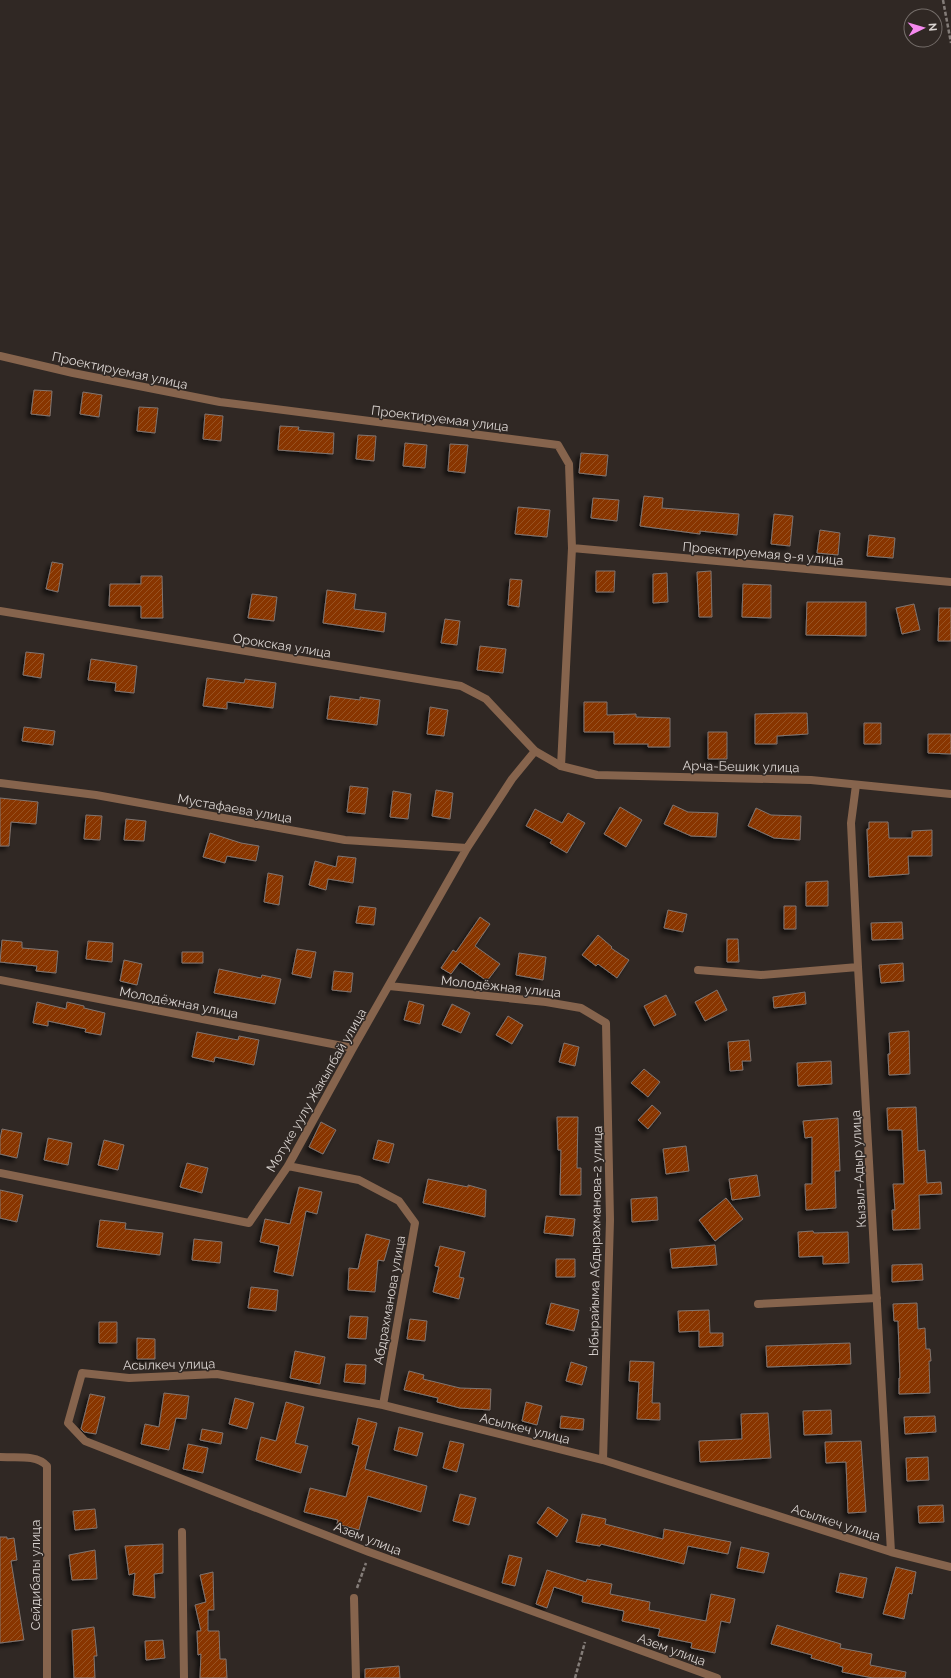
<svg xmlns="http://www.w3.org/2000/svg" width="951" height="1678" font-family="Raleway,sans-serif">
	<defs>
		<pattern id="building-hatch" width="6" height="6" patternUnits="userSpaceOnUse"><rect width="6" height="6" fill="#883600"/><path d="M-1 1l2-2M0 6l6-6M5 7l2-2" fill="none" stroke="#985224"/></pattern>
		<filter id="shadow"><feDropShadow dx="-3.5" dy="3.5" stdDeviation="2" flood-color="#0009"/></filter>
	</defs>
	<rect width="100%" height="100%" fill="#302824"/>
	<path fill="url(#building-hatch)" stroke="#807571" filter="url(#shadow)" d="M34,390L52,391L50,416L31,414Z
		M83,392L102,395L99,417L80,414Z
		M139,407L158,408L155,433L137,431Z
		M205,414L223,416L221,441L203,439Z
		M280,426L299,427L298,430L334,433L333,454L278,450Z
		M358,435L376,436L374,461L356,459Z
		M405,443L427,445L425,468L403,466Z
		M450,444L468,445L465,473L448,471Z
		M581,453L608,455L606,476L579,473Z
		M644,496L663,498L662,508L739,514L737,535L700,531V534L640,526Z
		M593,498L619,500L617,521L591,518Z
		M518,507L550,510L547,537L515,534Z
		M774,514L793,516L790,546L771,544Z
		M820,530L840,533L838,555L817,553Z
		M869,535L895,538L893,558L867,556Z
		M52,562L63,564L58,592L46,589Z
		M596,571H615L614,592H596Z
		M711,571L712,617H699L697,572Z
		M667,573L668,602L653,603V574Z
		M141,576H162L163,618H141V606H109L110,584H141Z
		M510,579L522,580L519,607L508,605Z
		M743,584L771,585V618L742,617Z
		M327,590L356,594L354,609L386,613L384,632L323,623Z
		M252,594L277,597L274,621L248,618Z
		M807,602H866V636L806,635Z
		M914,604L920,630L902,634L896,608Z
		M939,608H951V641H938Z
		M445,619L460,621L457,645L441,643Z
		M480,646L506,649L503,673L477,670Z
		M26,652L44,654L41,678L23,675Z
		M91,659L137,666L134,693L115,691L116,683L88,680Z
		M207,678L244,683L245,679L276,683L273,708L227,702V709L203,706Z
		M330,696L360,700V697L380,700L377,725L327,719Z
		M584,702H607V715L636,714V717L670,718V747H648V744H614V732H584Z
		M430,707L448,710L444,736L427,734Z
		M789,713H807L808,734L777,736V744H755V714Z
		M864,723H881V744H864Z
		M24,727L55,731L53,745L22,741Z
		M708,732H727V759H708Z
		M928,734H951V754L928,753Z
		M350,786L368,788L365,814L347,812Z
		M436,790L453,793L450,819L432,816Z
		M393,791L411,794L408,819L390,817Z
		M0,798L38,802L36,824L11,822L9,846H0Z
		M673,805L688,812L718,813L716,837L691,836L664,824Z
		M620,807L642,820L626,847L604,834Z
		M756,808L771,815L801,816L800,840L774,838L748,826Z
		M535,809L562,823L568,813L585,823L567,853L550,843L552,840L526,826Z
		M86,815L102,816L100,840L84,839Z
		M126,819L146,821L144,841L124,840Z
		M869,822H888L889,838H912V831L932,830V856H908L909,874L869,877L867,829H869Z
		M210,833L241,843L259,846L256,861L227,856L225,863L203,857Z
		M338,856L356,858L353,883L328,879L326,890L309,885L315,861L336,867Z
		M268,873L283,876L279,905L264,902Z
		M828,881V906H806V882Z
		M359,906L376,908L374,925L356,923Z
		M784,906H796V929H784Z
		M668,910L687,914L683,932L664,928Z
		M480,917L490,924L475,946L500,964L487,981L460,962L451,974L441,968L453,950L456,952Z
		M902,922L903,939L872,940L871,923Z
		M598,935L612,947L611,948L629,960L617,978L598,964L596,966L582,955Z
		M727,939H738L739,962H727Z
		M2,940L22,942V948L58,951L56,973L36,971L37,966L0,962Z
		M88,941L113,943L112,962L86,959Z
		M297,949L316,952L311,978L292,974Z
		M182,952H203V963H182Z
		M519,953L546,957L543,980L516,975Z
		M124,960L142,964L137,985L120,981Z
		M903,963L904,981L881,983L879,965Z
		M219,969L261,978L262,975L281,979L275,1004L214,993Z
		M334,971L353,973L351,992L332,990Z
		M717,990L727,1010L705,1021L695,1002Z
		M805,992L806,1004L774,1008L773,997Z
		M666,995L676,1015L654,1026L644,1006Z
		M409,1001L424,1005L420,1024L404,1020Z
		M37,1002L66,1009L67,1002L84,1006V1008L105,1013L101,1035L85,1032L86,1029L48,1021V1026L33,1023Z
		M452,1004L470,1013L461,1033L442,1025Z
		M508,1016L523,1025L512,1044L496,1035Z
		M909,1031L910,1074L889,1075L888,1054H890L889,1033Z
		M197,1032L238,1040L239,1036L259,1040L254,1065L215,1057L214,1062L192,1057Z
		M749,1040L751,1061H742L743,1070L730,1071L728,1042Z
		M564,1043L579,1047L575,1066L559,1062Z
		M831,1061L832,1084L798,1086L797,1063Z
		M644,1069L660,1082L648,1097L631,1083Z
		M652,1105L661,1113L648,1129L638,1120Z
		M916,1107L918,1151L925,1150L927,1183L941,1182L942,1194L919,1195L920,1229L893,1230L892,1210H895L893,1184H904L902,1130H888L887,1108Z
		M557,1117H578L577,1168H581V1195H560L561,1150H558Z
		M838,1118L840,1171H835L836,1208L806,1210L805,1184H812V1137L805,1138L803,1121Z
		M321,1122L336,1130L323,1154L309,1147Z
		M2,1129L22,1133L17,1158L0,1154V1139Z
		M48,1138L72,1143L68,1165L44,1160Z
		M104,1140L124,1145L118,1170L98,1165Z
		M378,1140L394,1144L389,1163L373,1159Z
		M686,1146L689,1171L666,1174L663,1149Z
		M187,1163L208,1168L202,1193L180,1187Z
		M757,1175L760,1196L732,1200L729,1179Z
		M428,1179L468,1187V1185L486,1190L485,1217L423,1203Z
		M299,1187L322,1192L317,1214L306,1211L293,1276L274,1272L279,1246L260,1242L265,1219L290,1224Z
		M0,1190L23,1195L17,1222L0,1218Z
		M657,1197L658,1220L632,1222L631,1199Z
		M726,1198L743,1219L715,1241L699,1220Z
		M546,1216L575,1219L573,1236L544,1233Z
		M100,1220L126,1223L125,1229L163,1233L160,1255L97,1247Z
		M813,1231L814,1233L848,1232L849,1263L823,1264V1256L799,1257L798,1232Z
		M366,1234L390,1240L384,1261L378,1260L375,1292L348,1290L349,1268L358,1269Z
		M194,1239L222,1242L220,1263L192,1260Z
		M715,1245L717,1265L672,1268L670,1249Z
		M440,1246L465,1252L459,1277L464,1278L459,1299L433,1292L439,1267L435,1266Z
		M556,1259H575V1277H556Z
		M922,1264L923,1280L892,1282V1265Z
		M251,1287L278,1290L276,1311L248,1308Z
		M551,1303L579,1310L574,1331L546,1324Z
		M917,1303L918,1329L925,1328L926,1349H930L931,1361H929L930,1393L899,1394V1378H900L898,1321H894L893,1304Z
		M709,1310L710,1333H723V1346L699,1347V1331L679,1332L678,1311Z
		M350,1316L368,1317L366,1339L348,1338Z
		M410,1319L427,1321L425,1341L407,1339Z
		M99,1322H117V1343H99Z
		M137,1338L155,1339V1359H137Z
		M850,1343L851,1364L767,1367L766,1346Z
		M295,1351L325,1357L320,1384L290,1378Z
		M630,1361L654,1362L652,1403H660V1420L637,1419L639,1382L629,1381Z
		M571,1362L587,1367L582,1385L566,1381Z
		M346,1364L366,1365L365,1384L344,1382Z
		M409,1371L424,1375L423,1379L460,1388L491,1389L490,1410L460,1408L437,1402L438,1398L404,1390Z
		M164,1393L189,1396L186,1419L176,1418L169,1450L141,1444L145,1424L159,1427Z
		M90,1394L105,1397L96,1434L84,1432L81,1429Z
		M235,1398L254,1403L247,1429L229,1424Z
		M286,1402L304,1407L295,1443L308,1446L301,1473L256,1460L261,1437L276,1441Z
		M526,1402L542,1406L537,1425L522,1421Z
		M831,1410L832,1434L804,1435L803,1411Z
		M768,1413L771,1458L700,1462L699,1441L742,1439L741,1414Z
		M561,1416L584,1419L583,1430L560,1428Z
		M935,1416L936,1432L905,1434L904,1417Z
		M358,1418L377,1423L365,1469L427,1486L421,1512L368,1496L359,1530L337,1524L338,1520L304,1512L310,1488L346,1497L359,1446L352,1444Z
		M399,1427L423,1433L417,1456L394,1450Z
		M202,1429L223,1433L221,1444L200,1440Z
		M450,1441L464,1444L457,1472L443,1468Z
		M861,1441L866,1512L848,1513L846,1462L826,1463L825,1442Z
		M188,1444L208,1448L203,1473L183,1469Z
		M928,1457L929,1480L907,1481L906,1458Z
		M460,1494L476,1498L469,1525L453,1521Z
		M943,1505L944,1522L919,1523L918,1506Z
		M548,1507L568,1520L557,1537L537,1523Z
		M95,1509L97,1528L75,1530L73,1511Z
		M582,1514L606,1519L605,1524L663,1539L664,1529L731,1542L728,1554L688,1546L684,1564L601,1544L600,1546L576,1542Z
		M0,1537H7V1539L14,1538L17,1560L11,1561L24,1640L0,1643Z
		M163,1544V1573L154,1574L155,1598L133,1595L135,1573L129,1575L125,1546Z
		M741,1547L769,1553L764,1573L737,1568Z
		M95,1550L97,1579L72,1580L69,1555Z
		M509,1555L522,1558L515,1586L502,1583Z
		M896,1567L916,1572L912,1594L909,1593L904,1619L883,1614Z
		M547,1570L586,1582L587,1579L612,1584L610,1594L650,1602L649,1610L706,1621L711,1594L735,1599L730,1623L721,1621L715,1653L691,1648L692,1643L658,1636L660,1629L622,1621L624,1611L582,1602L583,1596L554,1587L547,1608L536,1604Z
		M213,1572L214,1610H208V1631H219L220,1659H226L227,1678H200L201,1654L198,1655L197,1631H201L195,1605L206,1602L200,1575Z
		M840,1573L867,1578L863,1598L836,1592Z
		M777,1625L841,1644L840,1648L872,1654L870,1665L906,1672L905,1678H873L842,1672L843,1667L811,1658L812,1655L771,1644Z
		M94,1627L97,1656H94L95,1678H74L72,1630Z
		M163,1640L165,1658L146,1660L145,1641Z
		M399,1666L400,1678H365V1669Z"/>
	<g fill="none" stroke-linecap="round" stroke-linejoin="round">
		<path stroke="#847d79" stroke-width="2.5" stroke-dasharray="4 2" stroke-linecap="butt" d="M943,0L951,43
			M357,1588L366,1563
			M575,1678L585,1642"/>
		<path stroke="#86644d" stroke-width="8" d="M0,356L73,373L220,402L558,445L569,464L572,548L561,766
			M572,548L951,582
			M0,783L96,795L345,840L467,848
			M856,785L851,823L858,967L891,1552
			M698,970L761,975L858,967
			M0,980L353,1048
			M389,986L546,1002L581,1008L606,1023L610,1220L603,1460
			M288,1166L359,1180L399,1201L415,1223L383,1405
			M0,1173L249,1223L288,1166L353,1048L467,848L512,779L535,751
			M758,1304L877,1298
			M0,1457C14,1458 37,1454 47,1466V1678
			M182,1532L184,1678
			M354,1598L356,1678
			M717,1678L369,1552L85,1441L68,1423L82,1373L129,1378L217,1374L383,1405L603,1460L891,1552L951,1567"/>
		<path stroke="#86644d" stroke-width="8" d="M0,611L461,686L486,699L535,751L561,766L597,775L811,780L951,794"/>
	</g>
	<g text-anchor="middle" stroke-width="3" stroke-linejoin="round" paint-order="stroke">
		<g font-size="13" fill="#dad4d1" stroke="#302824">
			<text transform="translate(120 370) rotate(12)" y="5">Проектируемая улица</text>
			<text transform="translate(440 418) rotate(7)" y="5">Проектируемая улица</text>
			<text transform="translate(763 553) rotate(5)" y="5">Проектируемая 9-я улица</text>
			<text transform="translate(282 645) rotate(9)" y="5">Орокская улица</text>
			<text transform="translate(741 766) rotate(1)" y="5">Арча-Бешик улица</text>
			<text transform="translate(235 808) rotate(10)" y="5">Мустафаева улица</text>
			<text transform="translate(501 986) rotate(6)" y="5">Молодёжная улица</text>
			<text transform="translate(179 1002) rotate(11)" y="5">Молодёжная улица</text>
			<text transform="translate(316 1090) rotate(-60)" y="5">Мотуке уулу Жакыпбай улица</text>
			<text transform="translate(858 1169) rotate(-93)" y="5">Кызыл-Адыр улица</text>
			<text transform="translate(595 1241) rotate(-89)" y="5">Ыбырайыма Абдырахманова-2 улица</text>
			<text transform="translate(389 1300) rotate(-80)" y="5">Абдрахманова улица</text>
			<text transform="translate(169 1364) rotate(-1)" y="5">Асылкеч улица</text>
			<text transform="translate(525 1428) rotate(14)" y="5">Асылкеч улица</text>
			<text transform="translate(836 1522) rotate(18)" y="5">Асылкеч улица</text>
			<text transform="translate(368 1538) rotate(21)" y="5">Азем улица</text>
			<text transform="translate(35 1575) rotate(-90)" y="5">Сейдибалы улица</text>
			<text transform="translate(672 1649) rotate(20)" y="5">Азем улица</text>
		</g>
	</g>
	<g transform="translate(923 28) rotate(85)"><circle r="19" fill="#302824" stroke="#746d69"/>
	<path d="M0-3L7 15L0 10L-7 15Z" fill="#f589ee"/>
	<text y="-6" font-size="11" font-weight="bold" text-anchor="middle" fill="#dad4d1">N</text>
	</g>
</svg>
